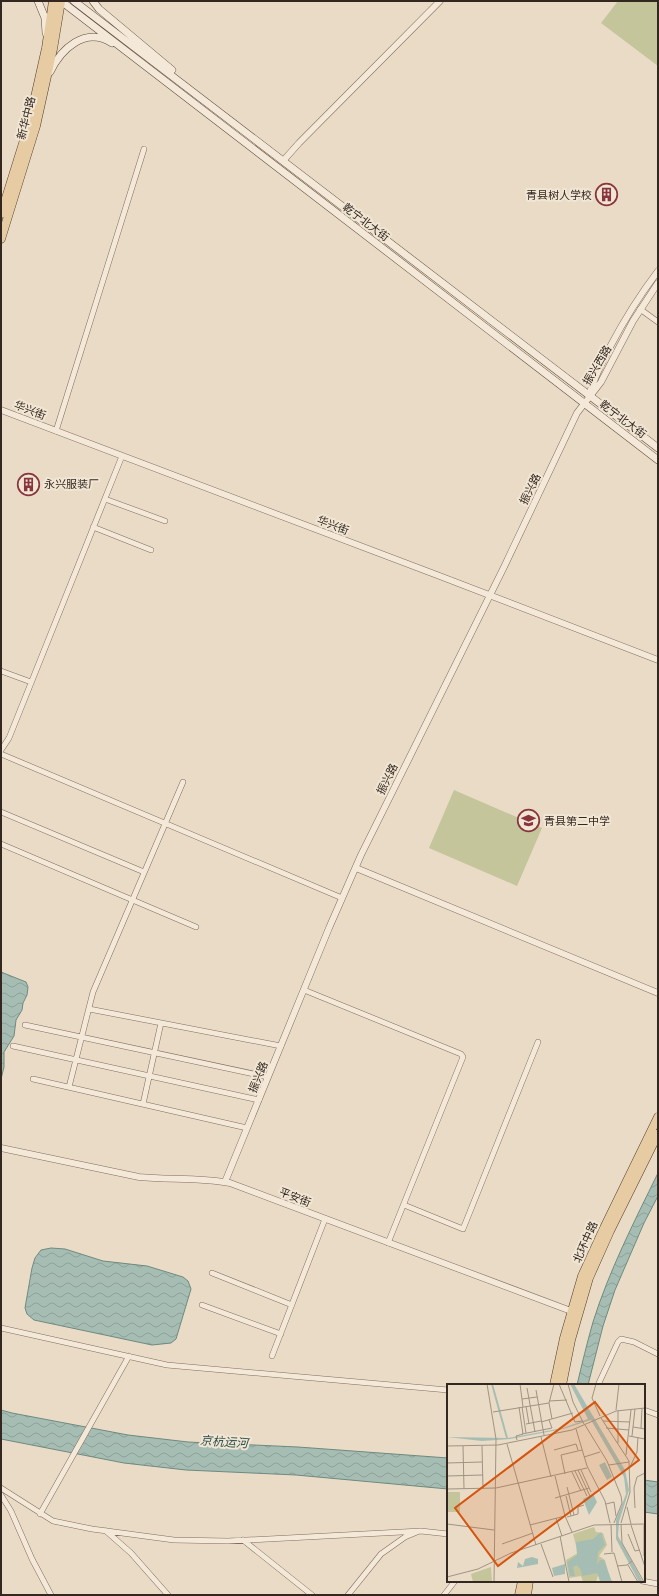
<svg xmlns="http://www.w3.org/2000/svg" width="659" height="1596" font-family="Merriweather,'Noto Sans SC',serif">
	<defs>
		<pattern id="water-waves" width="16" height="10" patternUnits="userSpaceOnUse"><rect width="16" height="10" fill="#a6bdb4"/><path d="M0 5q4-4 8 0t8 0" fill="none" stroke="#8fa29a"/></pattern>
	</defs>
	<rect width="100%" height="100%" fill="#e9dbc5"/>
	<path fill="#c4c59b" d="M618,1H658V66L601,23Z
		M454,790L542,828L517,886L429,848Z"/>
	<path fill="url(#water-waves)" stroke="#6e8a80" d="M1,972L26,982L28,987L27,995L23,1003L22,1010L16,1020L14,1036L4,1052V1067L1,1079Z
		M658,1173V1196L644,1223L615,1290L603,1326L588,1385H577C582,1364 587,1343 593,1322C609,1271 634,1222 658,1173Z
		M51,1248L65,1249L103,1261L147,1266L183,1277L188,1281L191,1289L176,1339L171,1343L152,1345L34,1320L27,1314L25,1308L32,1268L35,1258L41,1250Z
		M1,1410L12,1413L128,1435L188,1442L298,1447L448,1458V1489L296,1475L186,1470L124,1463L1,1439Z
		M644,1480L658,1482V1514L644,1512Z"/>
	<g fill="none" stroke-linecap="round" stroke-linejoin="round">
		<defs>
			<path id="minor" d="M640,309L658,322
				M56,431L144,149
				M105,499L165,521
				M93,527L151,550
				M1,671L31,682
				M1,750L9,738L122,456
				M1,754L342,898
				M1,812L144,872
				M1,844L196,927
				M304,990L461,1054L463,1057L388,1243
				M89,1009L281,1046
				M25,1025L268,1077
				M13,1046L259,1100
				M33,1079L247,1128
				M69,1087L93,992L183,782
				M143,1104L161,1023
				M404,1205L463,1229L538,1042
				M212,1273L292,1305
				M202,1305L281,1334
				M1,1328L167,1365L448,1390
				M272,1356L325,1219
				M598,1385L618,1342L621,1339L634,1342L658,1354
				M644,1410L658,1415
				M1,1488L53,1521L92,1529L174,1540L228,1541L421,1531L448,1534
				M1,1495L11,1511L32,1559L51,1595
				M40,1514L129,1356
				M106,1531L131,1553L168,1595
				M243,1540L312,1595
				M642,1581L658,1584
				M348,1595L381,1554L405,1537L417,1532
				M444,1595L455,1581"/>
			<path id="tertiary" d="M283,161L299,143L440,1
				M590,392C595,376 602,362 610,347C624,320 639,296 658,271
				M1,410L437,575L658,660
				M356,868L658,993
				M1,1148L139,1177C169,1180 200,1177 230,1183L571,1311
				M225,1182L329,928L361,855L504,567L577,413L601,382L633,321L658,283"/>
			<path id="secondary" d="M38,1L45,18L46,33
				M61,1L658,460
				M74,1L658,448
				M93,1L99,9L172,70
				M50,72C61,49 85,26 112,43"/>
			<path id="primary" d="M1,214L29,124L46,48L53,1
				M1,239L36,126L53,49L61,1
				M554,1385L564,1338L582,1276L604,1228L658,1117
				M562,1385L571,1340L589,1278L610,1231L658,1134
				M519,1595L522,1581
				M527,1595L529,1581"/>
		</defs>
		<use href="#minor" stroke="#816d5e" stroke-width="6"/>
		<use href="#tertiary" stroke="#816d5e" stroke-width="7"/>
		<use href="#secondary" stroke="#634f41" stroke-width="8"/>
		<use href="#primary" stroke="#503d31" stroke-width="9"/>
		<use href="#minor" stroke="#f4e9d8" stroke-width="5"/>
		<use href="#tertiary" stroke="#f4e9d8" stroke-width="6"/>
		<use href="#secondary" stroke="#f4e9d8" stroke-width="7"/>
		<use href="#primary" stroke="#e7cba2" stroke-width="8"/>
	</g>
	<defs>
		<symbol id="building-ring" viewBox="-11 -11 22 22"><circle r="9.5" fill="#f1e6d4" stroke="#89353e" stroke-width="1.5"/><path d="M-4-6H4V6H1V3H-1V6H-4ZM-2.5-4.3h1.7v1.8h-1.7ZM.8-4.3h1.7v1.8H.8ZM-2.5-1h1.7V.8h-1.7ZM.8-1h1.7V.8H.8Z" fill="#89353e"/></symbol>
		<symbol id="school-ring" viewBox="-11 -11 22 22"><circle r="9.5" fill="#f1e6d4" stroke="#89353e" stroke-width="1.5"/><path d="M0-5L7-2L0 1L-7-2ZM-4 1L0 2.5L4 1V4Q0 6-4 4Z" fill="#89353e"/></symbol>
	</defs>
	<g fill-rule="evenodd">
		<use href="#building-ring" x="594" y="182" width="25" height="25"/>
		<use href="#building-ring" x="16" y="472" width="25" height="25"/>
		<use href="#school-ring" x="516" y="808" width="25" height="25"/>
	</g>
	<g text-anchor="middle" stroke-width="4" stroke-linejoin="round" paint-order="stroke">
		<g font-size="11" fill="#332720" stroke="#f1e6d4">
			<text transform="translate(26 118) rotate(-76)" y="4">新华中路</text>
			<text transform="translate(366 222) rotate(37)" y="4">乾宁北大街</text>
			<text transform="translate(597 365) rotate(-59)" y="4">振兴西路</text>
			<text transform="translate(30 410) rotate(21)" y="4">华兴街</text>
			<text transform="translate(623 419) rotate(37)" y="4">乾宁北大街</text>
			<text transform="translate(530 489) rotate(-64)" y="4">振兴路</text>
			<text transform="translate(333 525) rotate(21)" y="4">华兴街</text>
			<text transform="translate(387 779) rotate(-64)" y="4">振兴路</text>
			<text transform="translate(258 1077) rotate(-68)" y="4">振兴路</text>
			<text transform="translate(295 1197) rotate(21)" y="4">平安街</text>
			<text transform="translate(585 1242) rotate(-66)" y="4">北环中路</text>
		</g>
		<g font-size="11" fill="#332720" stroke="#f1e6d4" text-anchor="start">
			<text x="592" y="199" text-anchor="end">青县树人学校</text>
			<text x="44" y="488">永兴服装厂</text>
			<text x="544" y="825">青县第二中学</text>
		</g>
		<g font-size="12" font-style="italic" fill="#31514c" stroke="#f1e6d4">
			<text transform="translate(224 1442) rotate(4)" y="4">京杭运河</text>
		</g>
	</g>
	<g transform="translate(447 1384)">
		<rect width="198" height="198" fill="#e9dbc5"/>
		<path d="M0,108H13V128H0Z" fill="#c4c59b"/>
		<path d="M147,143L149,148L156,149L160,161L152,172L158,176L163,195L166,198H153L151,191L149,198H136L134,192L122,194L119,176L131,169L126,150ZM44,183L45,198H26L24,190Z" fill="#c4c59b"/>
		<path d="M44,0H46L61,54L116,44L141,35L123,0H127L178,86L182,106L172,138L171,152L196,198H192L169,155V136L179,110L177,93L144,36L116,45L63,55L35,57L0,53L59,54ZM158,78L165,93L160,96L152,81ZM146,110L150,118L142,131L136,115ZM154,148L158,161L151,168L150,181L153,176H157L165,198H154L150,189L135,192L134,186L130,181L126,183L128,192H123L120,178L130,171L129,158L146,155ZM85,173L91,175V180L70,184L71,178L76,182L78,175ZM118,180V190L107,192L105,184Z" fill="#a6bdb4"/>
		<path fill="none" stroke="#a09383" stroke-width="1" d="M40,0L49,55L47,198M73,0L76,23M112,0L128,38L135,37M121,0L126,18L137,40M149,0L145,14L153,32M80,4L88,48M89,6L97,51M75,15L90,13M102,17L120,16M102,19L105,35M79,22L82,40M75,23L79,49M169,26L172,0M46,28L102,19L107,0M154,34L182,77L183,108L174,139M156,37L183,38M94,38L126,29M79,40L94,37M138,41L160,77L174,112L175,119L167,139M186,43L198,45M159,44L182,46M194,44L195,24M129,45L140,82L158,117L163,139M75,50L105,44L102,36M182,52L198,55M185,52L188,25M94,53L104,93M70,56L69,52L76,50L72,23M171,59V27M60,60L89,161M0,62L51,61L125,46L169,27L198,24M16,62L17,105M35,62L36,105M107,66L129,60L131,66M179,71L184,26M137,73L153,68M0,79L35,78M162,81L182,78M183,83L190,68L191,53M131,86L143,112M134,86L144,108M128,87L140,112M125,88L134,107M118,90L114,71L135,66M0,92L36,91M108,92L118,132M120,103L127,131M0,105L49,104L140,84M119,112L124,132M108,114L142,104M159,120L167,118L169,132M180,123L184,140M188,124L187,104L190,93L198,89M120,133L131,130V123L137,121M109,134L115,152M0,140L47,146M164,140L165,168M174,140L175,159L197,198M83,141L118,132L125,148M184,141L198,183M197,141V172M181,150L188,167L193,166M113,152L122,198M55,160L86,149M94,160L106,193M157,170L167,169L175,198M181,181L191,198M170,182L180,181L185,177M0,193L31,185L64,169L147,141L198,140"/>
		<path fill="#d6540e" fill-opacity="0.15" stroke="#d6540e" stroke-width="2" d="M148,18L192,76L51,182L8,124Z"/>
		<rect width="198" height="198" fill="none" stroke="#332720" stroke-width="2"/>
	</g>
	<rect width="659" height="1596" fill="none" stroke="#332720" stroke-width="4"/>
</svg>
